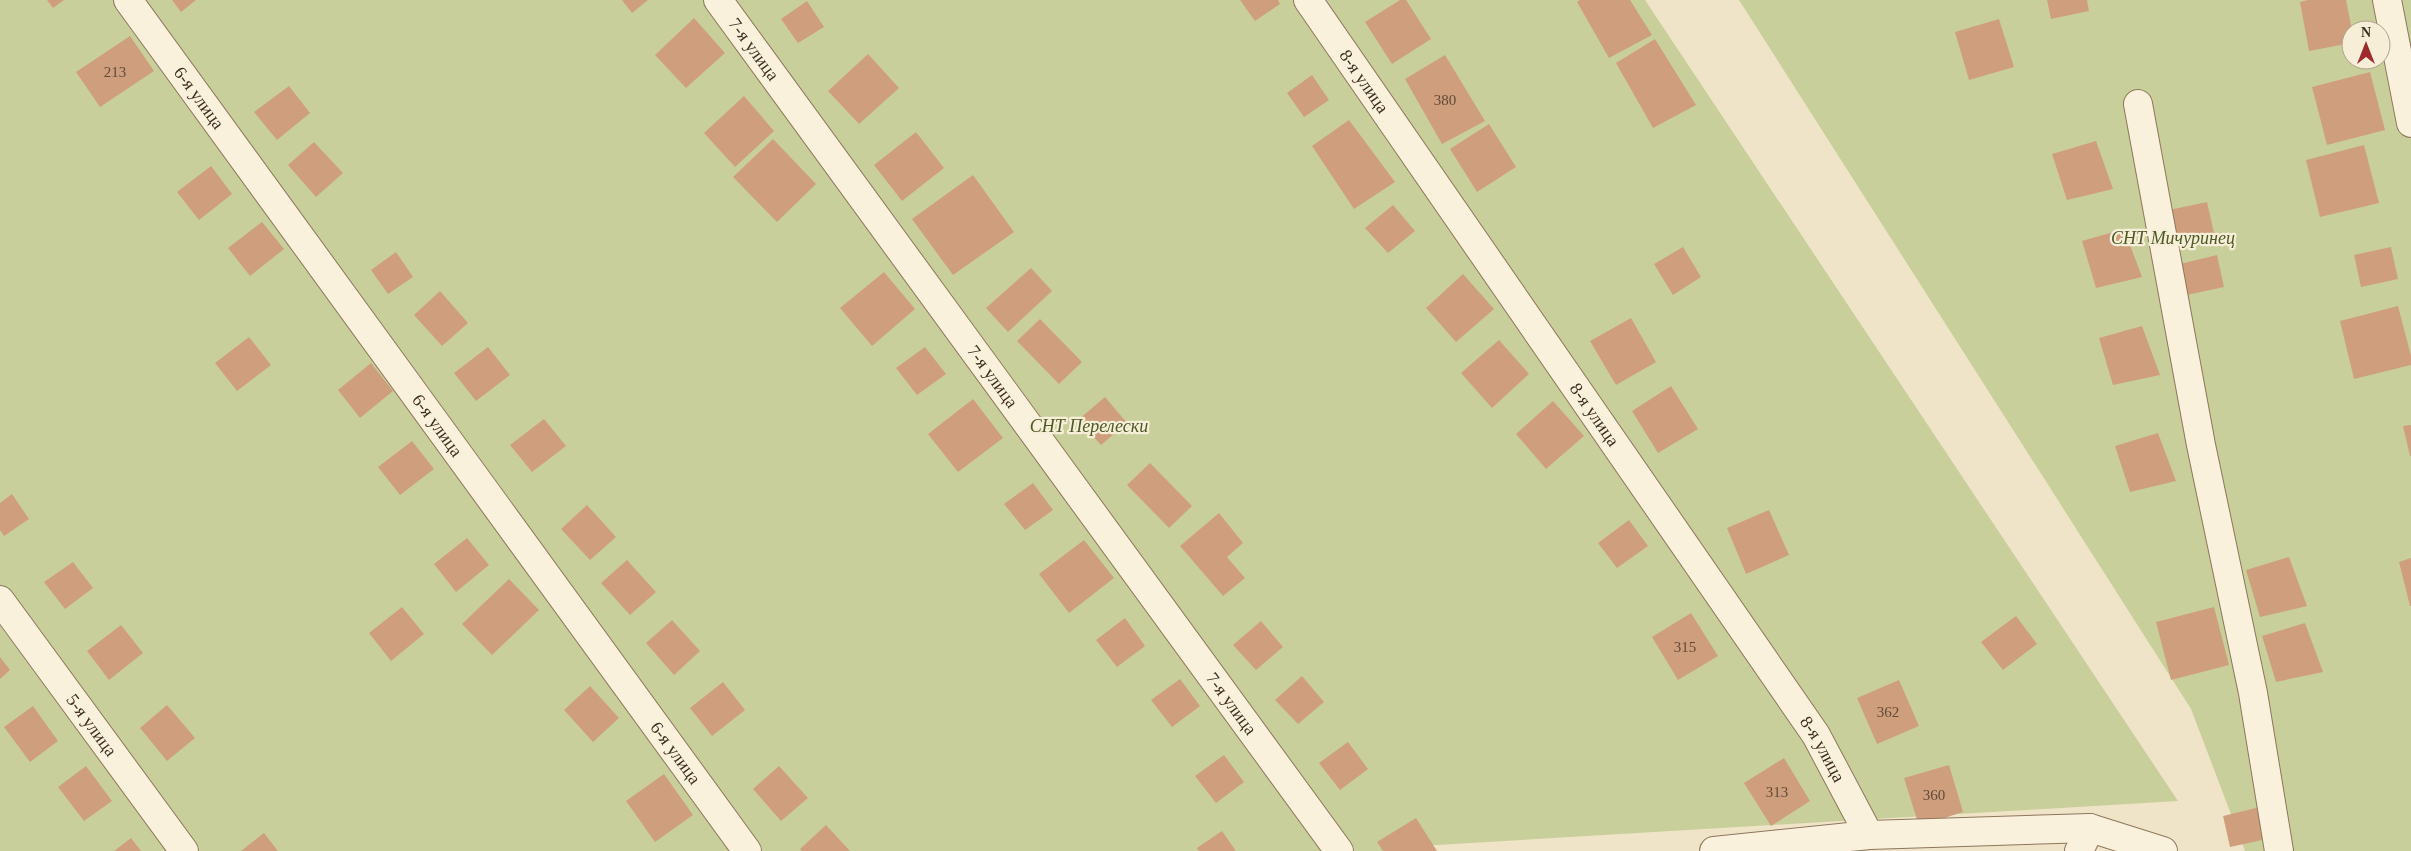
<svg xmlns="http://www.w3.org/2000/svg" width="2411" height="851" font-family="Georgia,serif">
	<rect width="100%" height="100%" fill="#f0e4c8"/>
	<path fill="#c9cf9b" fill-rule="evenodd" d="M0,0H1645L2178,801L1403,847L1394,851H0Z
		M1739,0H2411V851H2245L2191,709ZM2351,30H2381V60H2351Z"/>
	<path fill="#cf9f7d" d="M47,0H64L53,8Z
		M172,0H196L181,12Z
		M622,0H648L632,13Z
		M1240,0H1278L1280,4L1255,21Z
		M1400,0H1406L1431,39L1392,64L1365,22Z
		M1580,0H1630L1652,35L1609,58L1577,2Z
		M2047,0H2087L2089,11L2051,19Z
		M2308,0H2346L2352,30L2351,43L2309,51L2300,2Z
		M807,1L824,27L798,43L781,19Z
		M694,18L725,53L686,88L655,55Z
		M1999,19L2014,67L1969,80L1955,32Z
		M130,36L154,71L100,107L76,72Z
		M1655,39L1696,105L1653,128L1616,63Z
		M868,54L899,88L859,124L828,91Z
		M1445,55L1485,121L1442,144L1405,79Z
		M2370,72L2385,130L2327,145L2312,87Z
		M1312,75L1329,100L1304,117L1287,93Z
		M289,86L310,113L277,140L254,112Z
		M744,96L774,131L735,167L704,133Z
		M1349,120L1395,182L1354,209L1312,146Z
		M1489,124L1516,167L1477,192L1450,149Z
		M916,132L944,168L902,201L874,165Z
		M773,139L816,184L777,222L733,177Z
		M2096,141L2113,189L2067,200L2052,154Z
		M314,142L343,173L316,197L288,165Z
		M2364,145L2379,203L2320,217L2306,160Z
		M211,166L232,194L199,220L177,192Z
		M973,175L1014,232L953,275L912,219Z
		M2207,202L2214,233L2176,242L2169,210Z
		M1393,205L1415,231L1388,253L1365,228Z
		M262,222L284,249L250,276L228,248Z
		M2124,229L2142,277L2096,288L2082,241Z
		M1683,247L1701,277L1673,295L1654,264Z
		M2391,247L2398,279L2361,287L2354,255Z
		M396,252L413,277L388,294L371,270Z
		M2217,255L2224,287L2187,295L2180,264Z
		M1031,268L1052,291L1008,332L986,308Z
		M884,272L915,309L872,346L840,308Z
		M1463,274L1494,309L1456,342L1426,308Z
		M440,291L468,323L442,346L414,315Z
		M2398,306L2411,356V365L2354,379L2340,321Z
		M1631,318L1656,362L1616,385L1590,341Z
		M1040,319L1082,362L1059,384L1017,341Z
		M2142,326L2160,375L2113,385L2099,338Z
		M249,337L271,365L237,391L215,363Z
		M1499,340L1529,374L1492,408L1461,373Z
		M488,347L510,375L476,401L454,373Z
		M925,347L946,374L917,395L896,368Z
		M371,363L393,391L360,418L338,390Z
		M1671,386L1698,429L1658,453L1632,411Z
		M1105,397L1127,423L1101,445L1078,420Z
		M973,399L1003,438L958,472L928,434Z
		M1553,401L1584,436L1546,469L1516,434Z
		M544,419L566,446L532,472L510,445Z
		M2411,425V456H2410L2403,426Z
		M2158,433L2176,481L2130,492L2115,446Z
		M412,441L434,469L400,495L378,467Z
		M1150,463L1192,506L1169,528L1127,485Z
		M1033,483L1053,510L1025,530L1004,504Z
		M12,494L29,519L4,536L0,530V503Z
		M587,505L616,537L590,560L561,529Z
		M1769,510L1789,555L1746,574L1727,528Z
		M1219,513L1243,543L1227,557L1245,578L1223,596L1180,546Z
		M1629,520L1648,546L1617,568L1598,543Z
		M467,538L489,565L456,592L434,564Z
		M1084,540L1114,578L1069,613L1039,574Z
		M2289,557L2307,606L2260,617L2246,570Z
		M2411,558V606H2410L2399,562Z
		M627,560L656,592L630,615L601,583Z
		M73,562L93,588L65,609L44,582Z
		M509,579L539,610L492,655L462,624Z
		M402,607L424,634L391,661L369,633Z
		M2214,607L2229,665L2171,680L2156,622Z
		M1691,613L1718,656L1678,680L1652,637Z
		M2016,616L2037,644L2003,670L1981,642Z
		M1125,618L1145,646L1117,667L1096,640Z
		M672,620L700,651L674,675L646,643Z
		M1261,621L1283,647L1256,670L1233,645Z
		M2305,623L2323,672L2276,682L2262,636Z
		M121,625L143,653L109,680L87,651Z
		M0,657L10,670L0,679Z
		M1302,676L1324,702L1298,724L1275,700Z
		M1180,679L1200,706L1172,727L1151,700Z
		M1899,680L1919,726L1877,744L1857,698Z
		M723,682L745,710L712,736L690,708Z
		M590,686L619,718L593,742L564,710Z
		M167,705L195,738L167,761L140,728Z
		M33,706L58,741L30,762L4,727Z
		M1348,742L1368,769L1340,790L1319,763Z
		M1224,755L1244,782L1216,803L1195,776Z
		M1784,758L1810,801L1771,826L1744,783Z
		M1949,765L1963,812L1919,826L1904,778Z
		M86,766L112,801L84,821L58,787Z
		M779,766L808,798L781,821L753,789Z
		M664,774L693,815L655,842L626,801Z
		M2260,807L2267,839L2230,847L2223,816Z
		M1416,818L1437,851H1383L1377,842Z
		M826,825L850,851H802L800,849Z
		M1222,831L1236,851H1199L1197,848Z
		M264,833L278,851H241Z
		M131,838L141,851H114Z"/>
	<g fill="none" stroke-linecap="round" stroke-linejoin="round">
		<defs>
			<g id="minor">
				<path id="s1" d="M128,0L747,851"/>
				<path id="s2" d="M718,0L1339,851"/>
				<path id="s3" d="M1308,0L1816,735L1869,835"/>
				<path d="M2387,0L2411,123"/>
				<path d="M2138,104L2201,445L2253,693L2279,851"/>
				<path id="s4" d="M0,600L184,851"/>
				<path d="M1714,851L1869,835L2090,828L2163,851"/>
				<path d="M2079,851L2090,828"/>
			</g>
		</defs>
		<use href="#minor" stroke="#8d765c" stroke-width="30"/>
		<use href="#minor" stroke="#faf1dc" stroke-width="28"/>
	</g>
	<g text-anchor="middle" stroke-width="4.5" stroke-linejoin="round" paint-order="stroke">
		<g font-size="15" fill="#624a37">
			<text x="115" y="77">213</text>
			<text x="1445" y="105">380</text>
			<text x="1685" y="652">315</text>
			<text x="1888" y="717">362</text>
			<text x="1777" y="797">313</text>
			<text x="1934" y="800">360</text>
		</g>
		<g font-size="18" fill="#3d2e20" stroke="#f7eed8">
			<text dy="6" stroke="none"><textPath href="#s2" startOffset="61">7-я улица</textPath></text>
			<text dy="6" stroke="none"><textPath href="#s3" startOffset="99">8-я улица</textPath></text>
			<text dy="6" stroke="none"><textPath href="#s1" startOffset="121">6-я улица</textPath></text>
			<text dy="6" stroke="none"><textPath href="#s2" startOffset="466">7-я улица</textPath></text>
			<text dy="6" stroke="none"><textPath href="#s3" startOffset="504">8-я улица</textPath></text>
			<text dy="6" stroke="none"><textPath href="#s1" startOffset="526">6-я улица</textPath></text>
			<text dy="6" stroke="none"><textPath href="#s2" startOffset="871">7-я улица</textPath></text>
			<text dy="6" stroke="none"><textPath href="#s4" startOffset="155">5-я улица</textPath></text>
			<text dy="6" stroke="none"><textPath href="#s3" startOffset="909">8-я улица</textPath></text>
			<text dy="6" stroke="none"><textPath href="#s1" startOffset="931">6-я улица</textPath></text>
		</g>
		<g font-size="18" font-style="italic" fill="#4d5a26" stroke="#f7eed8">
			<text x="2173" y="244">СНТ Мичуринец</text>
			<text x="1089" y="432">СНТ Перелески</text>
		</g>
	</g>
	<g transform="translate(2366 45)"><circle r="24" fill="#f7eed8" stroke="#ada18e"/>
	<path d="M0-4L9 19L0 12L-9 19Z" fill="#9e2a2b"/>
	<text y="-8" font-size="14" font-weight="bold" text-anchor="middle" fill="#3d2e20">N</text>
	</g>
</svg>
